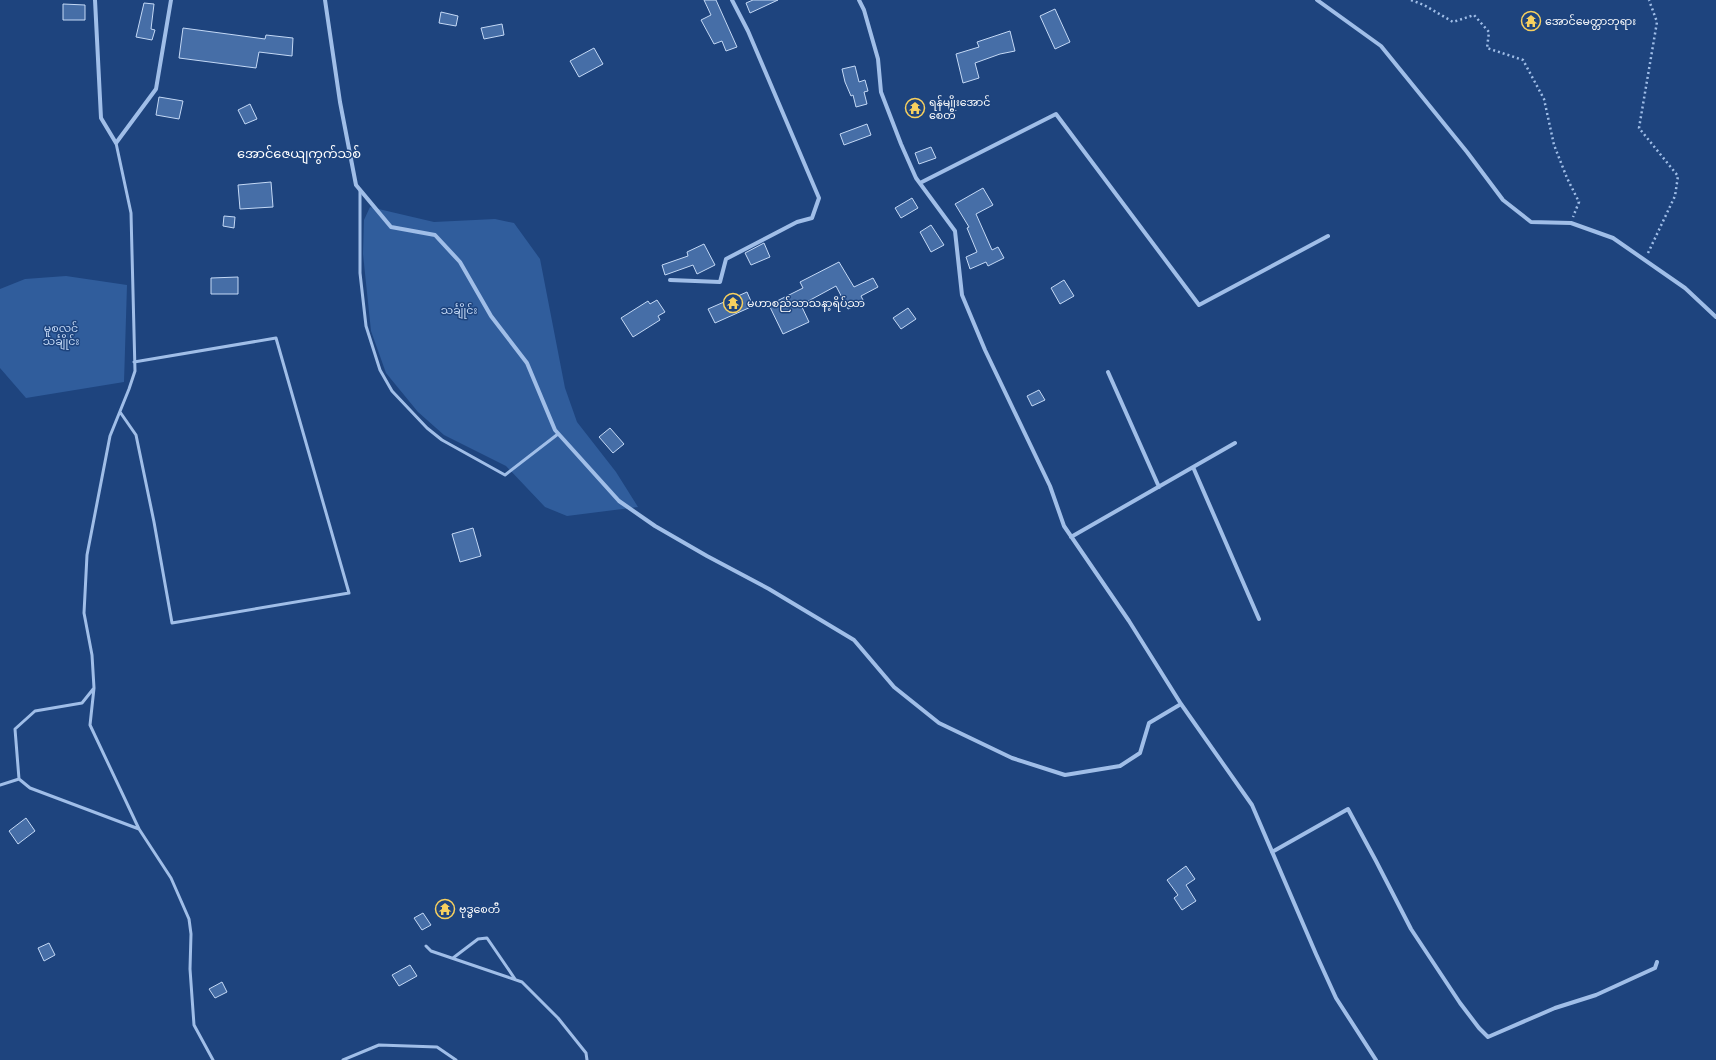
<svg xmlns="http://www.w3.org/2000/svg" width="1716" height="1060" font-family="Barlow,'Noto Sans Myanmar',sans-serif">
	<rect width="100%" height="100%" fill="#1e447e"/>
	<path fill="#305d9c" d="M370,207L434,222L495,219L514,223L540,259L565,388L577,422L616,472L638,507L567,516L545,507L506,466L444,435L418,412L386,373L371,331L363,254L364,220Z
		M66,276L127,285L124,382L26,398L0,368V289L25,279Z"/>
	<path fill="#466ea7" stroke="#c4d9f6" d="M704,0H716L737,47L726,51L722,41L714,44L701,20L711,15Z
		M753,0H778L750,13L746,3Z
		M144,3L154,4L151,29L155,30L152,40L136,37Z
		M63,4L85,5V20H63Z
		M1055,9L1070,42L1055,49L1040,16Z
		M441,12L458,16L456,26L439,23Z
		M502,24L504,35L484,39L481,28Z
		M183,28L265,39L266,35L293,38L292,56L259,52L256,68L179,58Z
		M1010,31L1015,51L1000,54L975,63L979,78L963,83L956,54L979,47L977,42Z
		M594,48L603,64L579,77L570,61Z
		M855,66L859,82L865,80L868,91L864,92L867,104L856,107L853,95L851,96L845,82L842,69Z
		M159,97L183,101L179,119L156,115Z
		M250,104L257,119L245,124L238,110Z
		M867,124L871,135L844,145L840,134Z
		M931,147L936,158L919,164L915,153Z
		M271,182L273,207L240,209L238,185Z
		M983,188L993,205L976,214L992,250L998,247L1004,258L988,266L986,262L970,269L966,257L977,252L967,228L969,227L955,204Z
		M912,198L918,208L901,218L895,208Z
		M224,216L235,217L234,228L223,226Z
		M931,225L944,245L931,252L920,232Z
		M764,243L770,257L751,265L745,253Z
		M704,244L715,265L697,274L693,265L665,275L662,265L688,256L687,252Z
		M839,262L854,287L873,278L878,287L861,296L864,302L848,309L836,286L801,305L809,322L783,334L769,305L803,288L800,282Z
		M238,277V294H211V278Z
		M1064,280L1074,296L1060,304L1051,288Z
		M747,292L753,306L715,323L708,309Z
		M657,300L665,312L658,316L660,320L633,337L621,318L648,301L650,304Z
		M908,308L916,319L901,329L893,318Z
		M1039,390L1045,400L1032,406L1027,396Z
		M610,428L624,444L613,453L599,437Z
		M473,528L481,556L460,562L452,534Z
		M26,818L35,831L18,844L9,831Z
		M1186,866L1195,879L1186,885L1196,901L1182,910L1174,898L1178,895L1167,880Z
		M423,913L431,925L422,930L414,918Z
		M49,943L55,955L44,961L38,948Z
		M410,965L417,976L399,986L392,975Z
		M222,982L227,992L215,998L209,989Z"/>
	<g fill="none" stroke-linecap="round" stroke-linejoin="round">
		<path stroke="#a0bee8" stroke-width="2.5" stroke-dasharray="2 3" stroke-linecap="butt" d="M1411,0L1424,5L1453,22L1474,15L1489,32L1487,48L1523,60L1544,99L1554,145L1567,178L1579,202L1573,217
			M1648,253L1675,196L1678,176L1639,128L1657,22L1649,0"/>
		<path stroke="#a0bee8" stroke-width="3" d="M116,143L131,213L135,371L129,389L110,436L87,555L84,613L92,655L94,688L82,703L35,711L15,729L19,779L30,788L139,829L171,878L189,919L191,934L190,969L194,1025L213,1060
			M360,190V273L366,326L380,370L392,391L427,428L442,440L505,475L558,434
			M120,412L136,435L154,522L172,623L349,593L276,338L134,362
			M94,688L90,725L139,829
			M0,785L19,779
			M426,946L431,951L522,982L558,1018L586,1053L587,1060
			M453,958L478,939L487,938L515,979
			M343,1060L379,1045L437,1047L456,1060"/>
		<path stroke="#a0bee8" stroke-width="4" d="M95,0L101,118L116,143L156,89L171,0
			M325,0L340,102L356,185L391,227L435,235L460,262L491,316L527,363L555,430L619,501L655,526L707,556L769,589L854,640L894,687L939,723L1012,758L1065,775L1120,766L1140,753L1149,723L1181,704
			M859,0L864,10L878,59L881,92L901,144L916,178L955,231L962,295L985,350L1050,486L1064,526L1129,621L1181,704L1252,805L1316,954L1336,998L1376,1060
			M1317,0L1381,46L1467,152L1503,200L1531,222L1571,223L1613,238L1685,288L1716,317
			M920,183L1056,114L1199,305L1328,236
			M670,280L720,282L726,259L797,222L812,218L819,198L748,31L732,0
			M1108,372L1159,487
			M1193,467L1259,619
			M1071,537L1235,443
			M1272,852L1348,809L1376,861L1411,929L1460,1003L1479,1028L1488,1037L1555,1008L1596,995L1655,968L1657,962"/>
	</g>
	<defs>
		<symbol id="temple-ring" viewBox="-11 -11 22 22"><circle r="9.5" fill="#1e447e" stroke="#f7d05f" stroke-width="1.5"/><path d="M0-6L5-2H3V0L6.5 2.5H4V6H1.5V3h-3V6H-4V2.5H-6.5L-3 0V-2H-5Z" fill="#f7d05f"/></symbol>
	</defs>
	<g fill-rule="evenodd">
		<use href="#temple-ring" x="1520" y="10" width="22" height="22"/>
		<use href="#temple-ring" x="904" y="97" width="22" height="22"/>
		<use href="#temple-ring" x="722" y="292" width="22" height="22"/>
		<use href="#temple-ring" x="434" y="898" width="22" height="22"/>
	</g>
	<g text-anchor="middle" stroke-width="3" stroke-linejoin="round" paint-order="stroke">
		<g font-size="11" fill="#fff" stroke="#1e447e" text-anchor="start">
			<text x="1545" y="25">အောင်မေတ္တာဘုရား</text>
			<text x="929" y="106">ရန်မျိုးအောင်<tspan x="929" dy="13">စေတီ</tspan></text>
			<text x="747" y="307">မဟာစည်သာသနာ့ရိပ်သာ</text>
			<text x="459" y="913">ဗုဒ္ဓစေတီ</text>
		</g>
		<g font-size="11" fill="#c4d9f6" stroke="#1e447e">
			<text x="459" y="314">သင်္ချိုင်း</text>
			<text x="61" y="332">မူစလင်<tspan x="61" dy="13">သင်္ချိုင်း</tspan></text>
		</g>
		<g font-size="13" fill="#fff" stroke="#1e447e">
			<text x="299" y="158">အောင်ဇေယျကွက်သစ်</text>
		</g>
	</g>
</svg>
